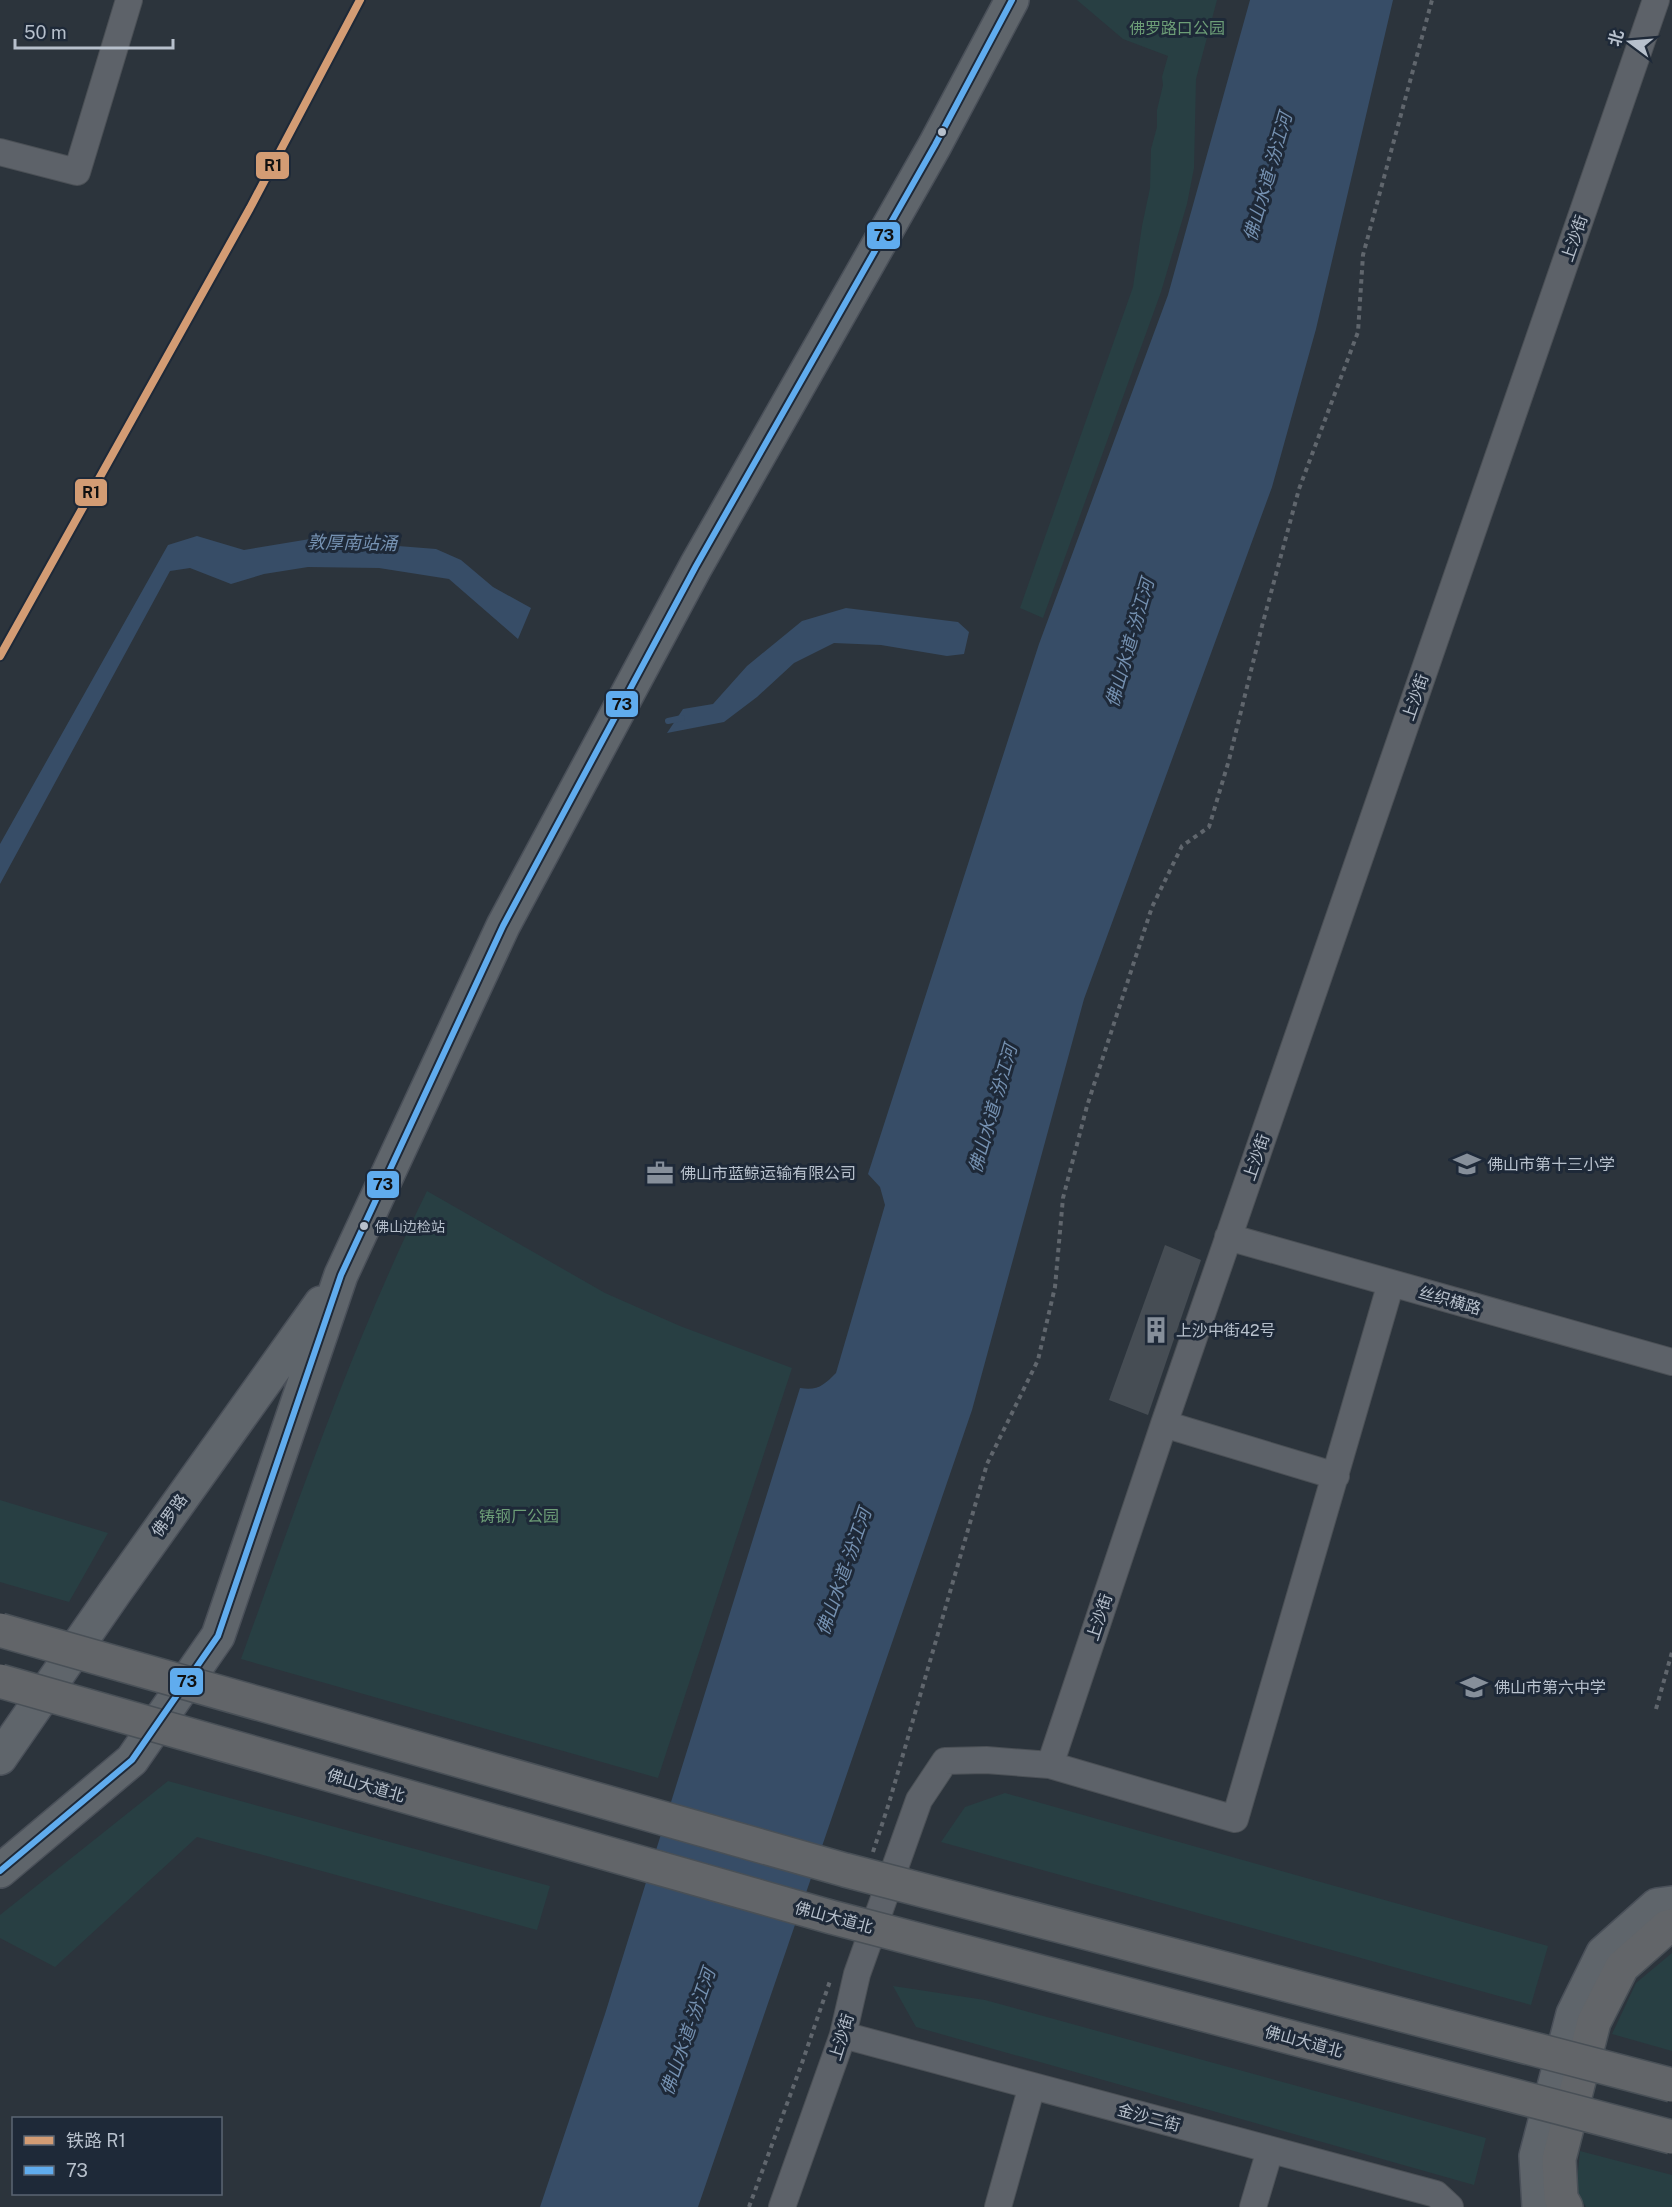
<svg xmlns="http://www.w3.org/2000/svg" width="1672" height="2207" font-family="'Public Sans','Noto Sans SC',sans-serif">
	<rect width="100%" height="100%" fill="#2c343c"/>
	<path fill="#283f43" d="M1077,0H1217L1196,79L1194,168L1187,204L1161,292L1043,618L1020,608L1133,287L1142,226L1150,188L1151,149L1157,127V110L1163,85L1162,77L1168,56L1123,39Z
		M427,1191L605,1293L680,1326L792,1368L658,1778L241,1659C298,1501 353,1342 427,1191Z
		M0,1500L108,1533L69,1602L0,1582Z
		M168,1781L550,1886L537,1930L197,1837L55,1967L0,1938V1915Z
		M1005,1793L1548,1946L1531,2005L941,1842L965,1807Z
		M1672,1953V2051L1612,2034L1636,1983Z
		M893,1986L985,2000L1486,2138L1474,2185L916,2027Z
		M1580,2151L1672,2175V2207H1586L1576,2191Z"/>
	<path fill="#374d67" d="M1250,0H1393L1316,329L1272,487L1084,999L972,1410L698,2207H540L605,2014L800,1388C818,1391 824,1385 836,1373L885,1205L880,1187L868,1174L1039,644L1168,295Z
		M197,536L244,550L310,539L436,549L461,560L493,587L531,608L518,639L449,579L379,568L308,567L264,574L231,584L190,568L170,571L0,884V844L168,545Z
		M846,608L958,622L969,632L964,654L947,656L881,645L834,643L794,663L757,697L724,722L667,733L683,709L713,704L747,666L802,621Z"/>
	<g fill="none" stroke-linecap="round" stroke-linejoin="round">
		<path stroke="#374d67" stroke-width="6" d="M668,721L682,718"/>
	</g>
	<path fill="#464d54" d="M1165,1245L1201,1260L1148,1415L1109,1400Z"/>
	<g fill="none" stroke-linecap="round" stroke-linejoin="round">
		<defs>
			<path id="minor" d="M0,152L77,172L129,0
				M1228,1237L1672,1362
				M1164,1424L1336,1476
				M1050,1765L1235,1819L1391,1283
				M843,2035L1436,2194L1450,2207
				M782,2207L843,2035L857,1974L919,1800L945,1761L986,1760L1050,1765L1164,1424L1656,0
				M998,2207L1032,2086
				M1253,2207L1270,2150"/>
			<path id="major" d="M0,1758L115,1592L321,1303
				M0,1871L132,1760L218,1636L341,1275L503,926L696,566L935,145L1012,0
				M1539,2207L1536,2156L1573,2014L1603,1953L1657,1905L1672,1903"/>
			<path id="highway" d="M1566,2207L1561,2198L1559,2159L1594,2022L1622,1967L1667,1927L1672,1926"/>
		</defs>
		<use href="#minor" stroke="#4b5056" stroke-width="28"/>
		<use href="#major" stroke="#4a5059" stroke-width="36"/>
		<use href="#highway" stroke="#495057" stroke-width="36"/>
		<path stroke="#60666d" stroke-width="4" stroke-dasharray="4.5 4.5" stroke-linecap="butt" d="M1656,1709L1672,1652
			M873,1852L889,1803L987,1464L1038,1360L1055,1287L1063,1198L1087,1106L1152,907L1182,846L1209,827L1229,760L1262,626L1299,489L1358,332L1363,255L1432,0
			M749,2207L802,2063L830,1981"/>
		<use href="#minor" stroke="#5d6269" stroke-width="26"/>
		<use href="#major" stroke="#5f656b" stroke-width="33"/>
		<use href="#highway" stroke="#626569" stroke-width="33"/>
		<path stroke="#61666d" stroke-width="4.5" stroke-dasharray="6 6" stroke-linecap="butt" d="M0,656L110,458"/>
		<defs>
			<path id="highway-bridge" d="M0,1630L845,1870L1672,2085
				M0,1681L831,1917L1672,2137"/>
		</defs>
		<use href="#highway-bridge" stroke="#495057" stroke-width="36" stroke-linecap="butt"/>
		<use href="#highway-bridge" stroke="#626569" stroke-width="33"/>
		<defs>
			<path id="bus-1" d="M0,1871L132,1760L218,1636L341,1275L503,926L696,566L935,145L1012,0"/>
		</defs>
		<use href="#bus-1" stroke="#1e2938" stroke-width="10"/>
		<use href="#bus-1" stroke="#60acee" stroke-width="6"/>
		<defs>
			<path id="rail-1" d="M0,656L250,208L360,0"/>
		</defs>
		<use href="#rail-1" stroke="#1e2938" stroke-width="12"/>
		<use href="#rail-1" stroke="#d39c74" stroke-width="8"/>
	</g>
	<defs>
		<symbol id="school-bare" viewBox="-9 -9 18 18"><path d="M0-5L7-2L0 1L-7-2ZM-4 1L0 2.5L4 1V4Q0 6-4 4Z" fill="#868f9a" stroke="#1e2938" stroke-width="2.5" paint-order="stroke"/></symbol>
		<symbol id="office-bare" viewBox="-9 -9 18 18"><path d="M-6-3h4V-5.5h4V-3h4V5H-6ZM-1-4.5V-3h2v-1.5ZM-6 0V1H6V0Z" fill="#868f9a" stroke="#1e2938" stroke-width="2.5" paint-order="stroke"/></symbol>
		<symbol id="building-bare" viewBox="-9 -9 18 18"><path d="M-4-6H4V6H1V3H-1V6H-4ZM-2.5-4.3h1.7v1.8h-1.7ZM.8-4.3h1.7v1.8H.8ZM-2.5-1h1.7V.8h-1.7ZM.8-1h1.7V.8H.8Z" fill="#868f9a" stroke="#1e2938" stroke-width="2.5" paint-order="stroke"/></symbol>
	</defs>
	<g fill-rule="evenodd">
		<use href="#school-bare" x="1448" y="1145" width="38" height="38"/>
		<use href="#office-bare" x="641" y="1154" width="38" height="38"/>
		<use href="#building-bare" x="1137" y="1311" width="38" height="38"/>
		<use href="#school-bare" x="1455" y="1668" width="38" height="38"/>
	</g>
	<g fill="#b7c0cc" stroke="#1e2938" stroke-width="2">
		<circle cx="942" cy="132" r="5"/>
		<circle cx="364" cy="1226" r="5"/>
	</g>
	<g text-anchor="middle" stroke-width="6" stroke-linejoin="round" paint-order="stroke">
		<g font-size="14" fill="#b7c0cc" stroke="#1e2938" text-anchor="start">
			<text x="375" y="1232">佛山边检站</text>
		</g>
		<g font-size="16" fill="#6d9e77" stroke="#1e2938">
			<text x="1177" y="34">佛罗路口公园</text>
			<text x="519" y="1522">铸钢厂公园</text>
		</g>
		<g font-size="16" fill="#b7c0cc" stroke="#1e2938">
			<text transform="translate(1574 238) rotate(-71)" y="6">上沙街</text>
			<text transform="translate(1415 697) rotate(-71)" y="6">上沙街</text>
			<text transform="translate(1256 1157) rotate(-71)" y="6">上沙街</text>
			<text transform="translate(1450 1300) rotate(16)" y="6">丝织横路</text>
			<text transform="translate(169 1515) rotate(-54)" y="6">佛罗路</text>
			<text transform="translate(1099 1617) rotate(-72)" y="6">上沙街</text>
			<text transform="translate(366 1785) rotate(16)" y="6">佛山大道北</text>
			<text transform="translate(834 1917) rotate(15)" y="6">佛山大道北</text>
			<text transform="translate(841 2037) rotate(-73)" y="6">上沙街</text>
			<text transform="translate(1304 2041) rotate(15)" y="6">佛山大道北</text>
			<text transform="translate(1149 2117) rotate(15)" y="6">金沙二街</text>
		</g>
		<g font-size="16" fill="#b7c0cc" stroke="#1e2938" text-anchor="start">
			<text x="1487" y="1170">佛山市第十三小学</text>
			<text x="680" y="1179">佛山市蓝鲸运输有限公司</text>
			<text x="1176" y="1336">上沙中街42号</text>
			<text x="1494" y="1693">佛山市第六中学</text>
		</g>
		<g font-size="18" font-style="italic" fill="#7591b1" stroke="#1e2938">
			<text transform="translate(1268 177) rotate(-74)" y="6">佛山水道-汾江河</text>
			<text transform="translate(352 543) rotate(1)" y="6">敦厚南站涌</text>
			<text transform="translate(1130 643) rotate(-74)" y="6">佛山水道-汾江河</text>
			<text transform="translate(993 1109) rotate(-74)" y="6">佛山水道-汾江河</text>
			<text transform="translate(844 1572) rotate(-71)" y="6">佛山水道-汾江河</text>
			<text transform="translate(688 2032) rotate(-71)" y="6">佛山水道-汾江河</text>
		</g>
	</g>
	<g stroke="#1e2938" stroke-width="2">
		<rect x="255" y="151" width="35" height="29" rx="6" fill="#d39c74"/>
		<rect x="866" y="221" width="35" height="29" rx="6" fill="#60acee"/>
		<rect x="74" y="478" width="34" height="29" rx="6" fill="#d39c74"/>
		<rect x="605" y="690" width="34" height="28" rx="6" fill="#60acee"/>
		<rect x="366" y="1170" width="34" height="29" rx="6" fill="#60acee"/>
		<rect x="169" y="1667" width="35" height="29" rx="6" fill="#60acee"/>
	</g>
	<g font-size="16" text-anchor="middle" font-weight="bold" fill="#111">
		<text x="273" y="171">R1</text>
		<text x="884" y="241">73</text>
		<text x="91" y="498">R1</text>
		<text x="622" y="710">73</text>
		<text x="383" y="1190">73</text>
		<text x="187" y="1687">73</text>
	</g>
	<rect x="12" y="2117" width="210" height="78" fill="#1e2938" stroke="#5b6573" stroke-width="1.5"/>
	<rect x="24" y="2136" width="30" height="9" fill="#d39c74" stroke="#5b6573" stroke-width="1.5"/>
	<text x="66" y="2147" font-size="18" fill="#b7c0cc">铁路 R1</text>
	<rect x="24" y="2166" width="30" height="9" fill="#60acee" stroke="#5b6573" stroke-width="1.5"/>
	<text x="66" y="2177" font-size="18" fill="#b7c0cc">73</text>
	<g transform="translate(1630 42) rotate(286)" stroke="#1e2938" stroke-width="4.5" paint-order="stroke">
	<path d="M0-4.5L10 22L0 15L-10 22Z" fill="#b7c0cc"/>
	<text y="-9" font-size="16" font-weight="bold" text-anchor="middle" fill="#b7c0cc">北</text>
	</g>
	<path d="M15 39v9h158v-9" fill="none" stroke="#b7c0cc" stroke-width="3"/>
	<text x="24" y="39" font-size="18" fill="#b7c0cc" stroke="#1e2938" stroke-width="4.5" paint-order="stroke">50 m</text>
</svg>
